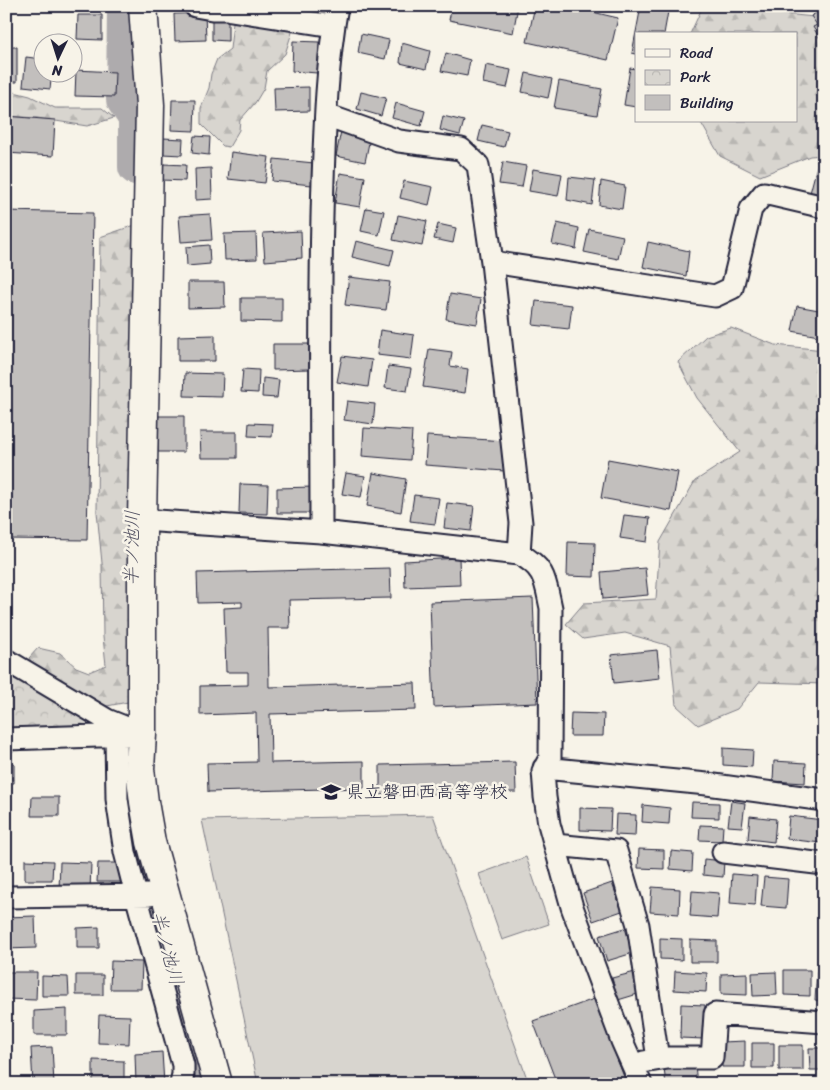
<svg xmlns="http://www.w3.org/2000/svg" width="830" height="1090" font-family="Sriracha,'Klee One',sans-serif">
	<defs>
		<pattern id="forest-firs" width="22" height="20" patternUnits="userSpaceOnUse" patternTransform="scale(1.25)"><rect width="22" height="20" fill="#d8d5cf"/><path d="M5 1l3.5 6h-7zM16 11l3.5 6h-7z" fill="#b9b7b3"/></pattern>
		<pattern id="park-crowns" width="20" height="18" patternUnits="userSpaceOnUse" patternTransform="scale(1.25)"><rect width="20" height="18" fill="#d8d5cf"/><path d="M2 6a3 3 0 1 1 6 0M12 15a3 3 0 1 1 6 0" fill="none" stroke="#b9b7b3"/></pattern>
	</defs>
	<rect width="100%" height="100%" fill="#f7f3e8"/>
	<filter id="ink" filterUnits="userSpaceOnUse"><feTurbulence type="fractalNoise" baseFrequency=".02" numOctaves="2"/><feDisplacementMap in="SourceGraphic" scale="10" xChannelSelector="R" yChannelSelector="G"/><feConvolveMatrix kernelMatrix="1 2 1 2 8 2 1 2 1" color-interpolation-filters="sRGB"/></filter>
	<g filter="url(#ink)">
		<path fill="url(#forest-firs)" stroke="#7d7c85" d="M703,6H768L765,12L824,18V155L810,156L760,176L720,156L700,121H796V34H690Z
			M234,14L294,26L285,54L267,71L264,88L255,103L240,120L239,130L229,147L223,146L201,124V108L209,88L211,74L217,59L230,49Z
			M6,90L30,96L55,108H102L114,118L87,126L37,118L6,116Z
			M135,225L128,702L107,706L75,701L45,683L29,658L38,648L60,653L76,667L89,672L106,665L103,637L102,563L97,512L100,237Z
			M731,328L775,345L824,350V684L759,682L737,709L698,725L676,705L670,646L625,633L583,639L566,624L584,603L656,599L660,542L695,481L740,452L697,398L678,362L706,336Z"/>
		<path fill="url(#park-crowns)" stroke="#7d7c85" d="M6,665L102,721L100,734L6,736Z"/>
		<path fill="#d8d5cf" stroke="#7d7c85" d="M433,815L529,1084H258L202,820Z
			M526,857L549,924L502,940L479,874Z"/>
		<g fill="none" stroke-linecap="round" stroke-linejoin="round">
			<path stroke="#aeabad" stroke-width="36" d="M125,6L124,100L136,118V167
				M128,758V772L131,811L145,865
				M185,1015L203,1084"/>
		</g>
		<path fill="#c2bfbd" stroke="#22223b" d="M305,6H328L327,18L303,15Z
			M452,6H518L513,33L449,20Z
			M535,6H567L618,18L608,60L527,42Z
			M641,6H669L664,34H636V54L632,53Z
			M824,8V46L813,27L817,25L811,16Z
			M212,9H228V41L212,40Z
			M205,13L206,40L175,41L174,14Z
			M78,15H102V40L77,39Z
			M361,34L389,40L385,59L358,53Z
			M293,41L319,42L317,73L292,71Z
			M402,43L430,51L426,69L400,63Z
			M6,47H17V82H6Z
			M446,53L470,60L467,76L441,71Z
			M26,57L42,59V72H52L50,89L23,86Z
			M486,65L511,70L507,88L483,83Z
			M630,68L636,69V107L624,105Z
			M76,70L115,72L114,97L75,96Z
			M526,73L552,79L548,98L522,92Z
			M559,81L602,89L597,115L554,108Z
			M309,87V111L275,112L274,88Z
			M361,92L386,98L381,116L357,109Z
			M172,100H195L194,131L171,130Z
			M396,103L425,111L421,126L392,118Z
			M6,116L55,120L53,156L6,153Z
			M443,116L464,121L460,135L440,130Z
			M482,125L508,131L504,147L478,141Z
			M341,131L370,138L365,162L336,156Z
			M194,136L210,137L209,155L192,153Z
			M163,138L183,139L182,155L162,154Z
			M231,152L269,157L265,183L228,179Z
			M274,159L314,163L312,185L272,181Z
			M503,162L526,166L522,187L499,184Z
			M163,164L186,165L185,181L162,180Z
			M817,166L824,168V197L810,193Z
			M211,168L212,199L196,200L195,169Z
			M533,169L562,174L558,196L529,191Z
			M340,173L365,177L360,207L335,203Z
			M569,177L595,180L592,205L567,200Z
			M404,181L433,187L429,205L400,198Z
			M601,181L625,186L622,209L599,205Z
			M366,208L384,211L379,235L361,231Z
			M6,211L93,213L87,540L6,539Z
			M210,214L212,240L181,242L179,216Z
			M398,215L427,221L422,246L393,240Z
			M557,223L579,228L576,249L552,244Z
			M438,224L456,228L453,243L434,239Z
			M589,229L623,236L618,259L584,252Z
			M301,231L302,258L265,261L263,233Z
			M256,233L257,259L225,260L224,234Z
			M356,241L394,250L390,266L352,257Z
			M648,242L689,251L686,276L643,267Z
			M209,245L210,264L187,266L186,247Z
			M349,277L390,282L386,310L345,305Z
			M188,282H224L225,307L188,308Z
			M450,294L481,299L477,324L446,319Z
			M241,298H282V322L241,321Z
			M536,301L572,305L569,329L533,325Z
			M797,306L824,311V337L792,331Z
			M380,330L414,335L411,359L377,355Z
			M215,335V361H178V336Z
			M273,344H309V369L273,370Z
			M429,349L452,352L450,366L468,369L465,393L423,387Z
			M342,356L372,360L368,387L337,382Z
			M388,366L411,369L407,391L385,388Z
			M243,369L259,370L258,393L241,392Z
			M185,373L223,374L222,397L184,396Z
			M263,378L279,380L277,398L262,397Z
			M347,401L375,404L373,424L344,420Z
			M158,416H184V452H158Z
			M249,423L273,424L272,437L248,436Z
			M364,428L412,431L410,460L362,456Z
			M200,432H237V458H201Z
			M427,436L506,441L504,471L425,465Z
			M608,459L678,472L671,511L601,498Z
			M346,473L365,476L361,497L342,494Z
			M373,473L406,479L401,512L367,506Z
			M240,484L268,485L267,514L239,513Z
			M313,487V513H277V488Z
			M414,495L439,498L435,524L410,521Z
			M447,503L474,506L471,531L444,528Z
			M624,515L650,518L647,542L620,538Z
			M568,542L595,543L594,577L567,576Z
			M459,558L460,585L405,587L404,561Z
			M390,568L391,598L289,600L290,628H268L269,687L415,683L416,710L270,714L271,763L364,761V788L208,792L207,763L257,762L256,713L200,715V686L248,685V672H226L224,608L242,607V602L198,603L197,573Z
			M645,568L648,595L603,599L601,572Z
			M533,598L537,703L434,707L430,602Z
			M657,650L660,678L614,683L611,655Z
			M571,713L604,714L603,736H570Z
			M723,748L753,750L752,767L723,765Z
			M774,761L806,763L805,783L773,781Z
			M515,762L516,792L380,795V765Z
			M6,763H14V783H6Z
			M32,797H59V816H31Z
			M731,801L745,803L742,827L728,826Z
			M692,802L719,803V818L691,817Z
			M643,805L670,808L669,824L642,822Z
			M580,808L611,809L610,831L580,830Z
			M616,814L636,815L635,836L615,835Z
			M750,816L776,819L774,842L748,839Z
			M789,816L823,820L821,843L787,839Z
			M700,825L723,826L722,841L699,840Z
			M639,849L664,850V869L638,868Z
			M671,851L693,853L692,871L670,869Z
			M704,859L724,861L723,877L703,875Z
			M25,860L53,861L52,880H25Z
			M60,862L91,863L90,891L59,890Z
			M98,863H125V882H97Z
			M732,874L757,876L755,905L730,903Z
			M764,877L788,879L786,908L761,906Z
			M612,883L622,911L593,921L583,893Z
			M652,887L680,889L679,914L650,912Z
			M692,891L719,893L717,918L690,916Z
			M35,916L36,948L6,949V917Z
			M99,927V948H77V928Z
			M625,928L633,953L607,961L599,936Z
			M660,938L682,939V960L660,959Z
			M690,940L717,941V962H690Z
			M111,961L142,962L141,989H110Z
			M784,970H810V996L784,995Z
			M675,971L707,973L706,992L674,990Z
			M817,971H824V1001L815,1000Z
			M6,972H37L36,1000L6,999Z
			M635,972L641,993L618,1000L612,978Z
			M776,972L777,995L753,996L752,973Z
			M747,973V995L721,994V974Z
			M76,975H103V995H76Z
			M42,976L68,977L69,996H42Z
			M594,999L626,1082L622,1084H557L533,1021Z
			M681,1004L705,1005L704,1039L680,1038Z
			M67,1009V1035H34V1011Z
			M99,1015L130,1016L129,1044L98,1043Z
			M745,1041V1067H722V1042Z
			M752,1043H774V1068H752Z
			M779,1045H803V1070H779Z
			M52,1047L54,1084H33L31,1048Z
			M809,1048H824V1070H810Z
			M162,1052L164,1084H136L135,1054Z
			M93,1060L124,1061V1084H93Z
			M695,1065L697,1084H666L664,1069Z
			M705,1081H728V1084H705Z"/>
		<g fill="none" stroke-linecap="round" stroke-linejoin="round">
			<defs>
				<path id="street" d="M195,6L212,9H228L231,10L333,26
					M326,115L399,141L461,149L478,165L492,262L521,523L519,554
					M492,262L715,296L732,288L751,209L764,193L824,207
					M142,520L321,532L519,554C546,568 545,581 551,608L550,758L543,771L545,797L549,824L572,907L622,1041L641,1084
					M321,532C321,415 319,297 323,180C325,122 327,63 337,6
					M6,660L107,720L137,732
					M116,735L117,799L125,852L136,895L183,1065V1074L181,1084
					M6,739L129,735
					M544,768L707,784L824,800
					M555,845L616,851L638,925L658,1059
					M723,852L824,864
					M6,897L150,895
					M643,1062L668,1058H712L715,1014L824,1022"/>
				<path id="secondary" d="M143,6L150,105L142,520V734L140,769L144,802L151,842L218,1084"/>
			</defs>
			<use href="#street" stroke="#22223b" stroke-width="25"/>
			<use href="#secondary" stroke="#22223b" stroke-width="31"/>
			<use href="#street" stroke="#f7f3e8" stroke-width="21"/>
			<use href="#secondary" stroke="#f7f3e8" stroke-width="28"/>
		</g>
	</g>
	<defs>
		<symbol id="school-bare" viewBox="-9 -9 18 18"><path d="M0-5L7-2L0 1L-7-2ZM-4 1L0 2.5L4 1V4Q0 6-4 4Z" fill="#22223b" stroke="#f7f3e8" stroke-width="2.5" paint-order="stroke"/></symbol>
	</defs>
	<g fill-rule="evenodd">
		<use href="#school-bare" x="317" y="778" width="28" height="28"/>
	</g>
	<g text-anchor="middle" stroke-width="5" stroke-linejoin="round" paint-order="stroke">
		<g font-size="18" fill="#22223b" stroke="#f7f3e8" text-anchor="start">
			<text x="346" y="798">県立磐田西高等学校</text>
		</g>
		<g font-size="19" font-style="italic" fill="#535263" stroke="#f7f3e8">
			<text transform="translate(131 548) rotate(-89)" y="7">半ノ池川</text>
			<text transform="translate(168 948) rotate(75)" y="7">半ノ池川</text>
		</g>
	</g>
	<rect width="830" height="1090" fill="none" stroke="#f7f3e8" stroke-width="25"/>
	<rect x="12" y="12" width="805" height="1065" fill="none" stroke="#22223b" stroke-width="2" filter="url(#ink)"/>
	<rect x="635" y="32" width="162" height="90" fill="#f7f3e8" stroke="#a29fa3"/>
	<rect x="645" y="49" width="25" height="8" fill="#f7f3e8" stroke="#a29fa3"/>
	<text x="680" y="58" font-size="15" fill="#22223b">Road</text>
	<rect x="645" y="70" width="25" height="15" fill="url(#park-crowns)" stroke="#a29fa3"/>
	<text x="680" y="82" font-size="15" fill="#22223b">Park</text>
	<rect x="645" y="95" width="25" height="15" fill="#c2bfbd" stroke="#a29fa3"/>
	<text x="680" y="108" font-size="15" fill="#22223b">Building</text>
	<g transform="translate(58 58) rotate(184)"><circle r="24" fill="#f7f3e8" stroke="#a29fa3"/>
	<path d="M0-4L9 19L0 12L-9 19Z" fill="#22223b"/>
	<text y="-8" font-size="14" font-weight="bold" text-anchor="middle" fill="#22223b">N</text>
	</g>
</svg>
